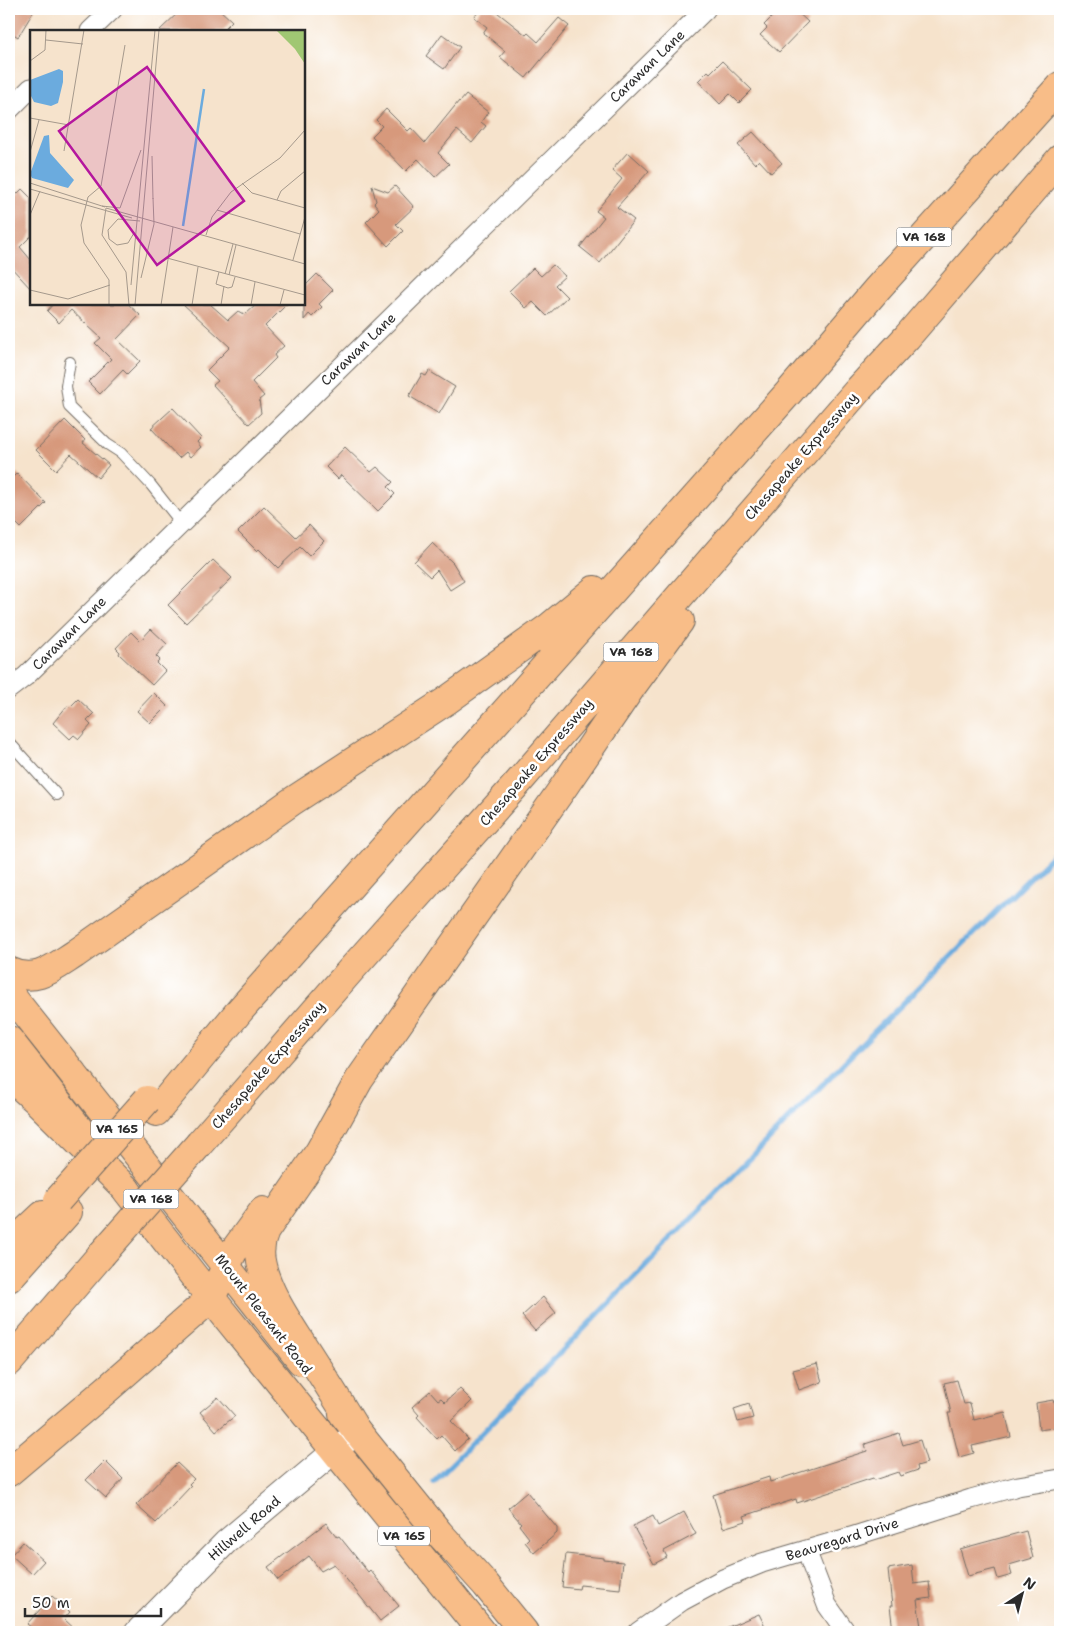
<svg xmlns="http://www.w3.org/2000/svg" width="1069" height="1641" font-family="'Shantell Sans',sans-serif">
	<rect width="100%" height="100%" fill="#fff"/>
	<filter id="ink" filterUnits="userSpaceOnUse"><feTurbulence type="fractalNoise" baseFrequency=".02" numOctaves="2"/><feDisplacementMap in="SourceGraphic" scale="10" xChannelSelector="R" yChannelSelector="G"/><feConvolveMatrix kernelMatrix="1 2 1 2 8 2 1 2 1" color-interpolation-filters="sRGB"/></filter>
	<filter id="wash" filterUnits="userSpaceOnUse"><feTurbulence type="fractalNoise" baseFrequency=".0096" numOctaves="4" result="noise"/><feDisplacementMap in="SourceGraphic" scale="20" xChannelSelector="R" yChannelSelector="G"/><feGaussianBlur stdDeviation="1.12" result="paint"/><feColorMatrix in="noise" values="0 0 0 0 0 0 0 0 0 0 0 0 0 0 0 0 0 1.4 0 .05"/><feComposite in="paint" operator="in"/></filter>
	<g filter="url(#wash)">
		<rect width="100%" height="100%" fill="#f6e3cc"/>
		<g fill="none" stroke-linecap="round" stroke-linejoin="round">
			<path stroke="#6babde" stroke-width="5.5" d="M434,1482L866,1040L1060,848"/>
		</g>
		<g id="blocks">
			<path fill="#d7997b" d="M9,9H35L18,37L9,31Z
				M182,9H219L232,21L222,31H159Z
				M481,9H493L526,35L528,33L538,42L559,18L569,26L526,78L500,57L505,51L483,33L487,27L474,17Z
				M780,9H794L808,22L779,52L760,35L767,28L764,25Z
				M442,34L460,47L444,69L426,56Z
				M722,61L752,90L739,103L730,94L720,104L698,81L708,71L710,73Z
				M466,95L488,112L481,122L486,126L472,143L457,130L438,153L449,164L435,177L418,159L406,171L372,136L382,126L376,120L386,109L408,131L411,128L425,143L459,101L460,102Z
				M753,132L782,163L771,173L759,160L755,164L738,145Z
				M628,152L649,171L617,207L634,220L600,263L580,247L604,217L596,211L622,179L612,170Z
				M372,186L388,192L395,186L414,207L396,224L403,231L388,246L366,222L379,209L374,203L376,201Z
				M22,189L31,198V236L20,247L31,260V289L9,265V202Z
				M553,265L565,276L555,285L567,297L547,316L533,302L526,308L509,291L533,268L541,276Z
				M317,274L333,290L319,304L322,307L312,317L309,314L304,320V287Z
				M53,304H128L140,315L117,339L140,361L127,374L123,370L100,394L88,382L111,359L95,343L101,338L71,310L59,323L47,311Z
				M183,304H210L228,320L238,311L245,315L257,304H287L265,326L284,346L274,355L276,358L252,382L264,396L259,400L261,413L249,424L213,385L218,381L207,370L230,347Z
				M429,371L455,387L439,414L409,396L422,374L426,376Z
				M173,408L201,438L197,442L201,447L190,457L186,452L179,458L151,428Z
				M65,420L85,440L83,443L109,465L98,478L71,454L56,470L36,450Z
				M345,447L371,472L377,467L393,482L388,487L395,494L378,511L341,475L338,479L326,467Z
				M17,473L46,503L21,528L9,516V481Z
				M264,506L296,537L309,525L324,541L309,556L300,547L278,568L259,549L257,551L238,532Z
				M432,543L453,563L464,581L450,590L437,570L430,577L414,562Z
				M213,560L232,578L186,623L168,605Z
				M151,629L167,644L156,656L160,660L157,663L165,671L152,685L119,654L120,652L116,648L131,632L140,641Z
				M154,693L167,706L150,723L137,711Z
				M78,699L94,714L87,721L91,725L79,739L74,735L70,739L53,723L67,706L70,707Z
				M543,1297L556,1313L535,1331L522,1316Z
				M817,1364L822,1382L799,1390L793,1370Z
				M957,1380L964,1404L970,1403L974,1420L1005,1412L1011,1437L972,1446L974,1453L959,1457L948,1413H951L944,1383Z
				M460,1389L472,1401L451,1421L468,1439L455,1451L441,1435L437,1439L417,1417L419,1415L412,1407L430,1391L438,1400L441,1398L445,1402Z
				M218,1397L235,1416L216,1431L200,1412Z
				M1053,1400L1054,1403L1060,1402V1427L1039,1430L1036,1403Z
				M749,1404L753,1418L738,1422L734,1409Z
				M899,1433L903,1445L920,1440L927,1463L917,1466L918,1470L900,1476L898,1472L874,1480L873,1478L797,1503L796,1499L744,1516L746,1521L723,1528L713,1495L769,1477L770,1482L867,1451L865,1444Z
				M105,1461L123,1479L106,1498L86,1480Z
				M177,1463L194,1479L189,1484L191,1486L156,1523L136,1505Z
				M527,1492L557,1528V1533L534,1553L525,1542L529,1538L519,1525L521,1523L508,1508Z
				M684,1512L696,1534L664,1551L667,1557L654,1564L633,1526L653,1516L658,1526Z
				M326,1523L337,1537L339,1536L368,1572L370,1570L399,1606L380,1621L334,1564L321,1571L309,1556L278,1580L268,1567Z
				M1026,1531L1033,1558L1009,1565L1012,1575L998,1579L995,1569L968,1576L960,1549Z
				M23,1542L44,1561L32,1574L11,1555Z
				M566,1554L604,1558V1560L623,1562L620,1589L580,1585L579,1589L562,1587Z
				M912,1565L914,1584L929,1582L931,1598L917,1600L921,1627L893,1631L890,1606H892L888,1569Z
				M52,1596L70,1612L64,1619L78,1632H37L27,1624Z
				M759,1614L768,1632H716Z"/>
		</g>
	</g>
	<g filter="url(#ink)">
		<use href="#blocks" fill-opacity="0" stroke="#726b63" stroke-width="1"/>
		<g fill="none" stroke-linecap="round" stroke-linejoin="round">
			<defs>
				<path id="service" d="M70,362L66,386L69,407L107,444L121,453L151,485L181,523
					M9,742L57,795"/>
				<path id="minor" d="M90,31L113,9
					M9,110L31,88
					M9,689L26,676L706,9
					M806,1550L827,1605L846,1632
					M638,1632L682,1601L723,1579L762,1563L854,1536L971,1499L1018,1486L1060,1479"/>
				<path id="tertiary" d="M137,1632L226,1542L357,1432"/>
				<path id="primary" d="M9,1040L79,1129"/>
				<path id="trunk" d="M9,993L301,1361
					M127,1191L211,1298L482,1632
					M343,1414L439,1533L486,1585L524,1632"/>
				<path id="motorway" d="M9,971C36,984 53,968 75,954L291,802L446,701L548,628L594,590
					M9,1076L36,1100L126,1189
					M156,1112L241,1009L790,391L877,289L1060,86
					M200,1143L350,971L517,784L859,389L907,337L1060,159
					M9,1247L43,1215
					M9,1278L68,1212
					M9,1362L101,1255
					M357,1432C340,1403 322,1375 304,1347C288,1322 266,1290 261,1261C259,1250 261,1240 265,1231L319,1152L359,1080L565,785L633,685L680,621
					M9,1472L106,1390L211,1298L233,1252L263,1211"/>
			</defs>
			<use href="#service" stroke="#726b63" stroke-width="12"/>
			<use href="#minor" stroke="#726b63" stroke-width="21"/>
			<use href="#tertiary" stroke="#726b63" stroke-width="26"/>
			<use href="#primary" stroke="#726b63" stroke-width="30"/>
			<use href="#trunk" stroke="#726b63" stroke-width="30"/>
			<use href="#motorway" stroke="#726b63" stroke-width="30"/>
			<use href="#service" stroke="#fff" stroke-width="10"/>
			<use href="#minor" stroke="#fff" stroke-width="19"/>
			<use href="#tertiary" stroke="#fff" stroke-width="24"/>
			<use href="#primary" stroke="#f8bd88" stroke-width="28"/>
			<use href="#trunk" stroke="#f8bd88" stroke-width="28"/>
			<use href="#motorway" stroke="#f8bd88" stroke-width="28"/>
			<defs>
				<path id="motorway-bridge" d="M58,1200L147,1100
					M101,1255L200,1143"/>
			</defs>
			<use href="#motorway-bridge" stroke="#726b63" stroke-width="30" stroke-linecap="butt"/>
			<use href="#motorway-bridge" stroke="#f8bd88" stroke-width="28"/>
		</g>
	</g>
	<g text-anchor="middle" stroke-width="5" stroke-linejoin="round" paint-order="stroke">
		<g fill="#fff" stroke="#6b6b6b" stroke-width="1">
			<rect x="896.5" y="227.5" width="55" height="19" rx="4"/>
			<rect x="603.5" y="642.5" width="55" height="19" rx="4"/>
			<rect x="91" y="1119.5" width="52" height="19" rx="4"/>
			<rect x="123.5" y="1189.5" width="55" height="19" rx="4"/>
			<rect x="378" y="1526.5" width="52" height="19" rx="4"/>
		</g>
		<g font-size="12" font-weight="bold" fill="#2b2b2b">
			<text x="924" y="241">VA 168</text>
			<text x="631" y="656">VA 168</text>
			<text x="117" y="1133">VA 165</text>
			<text x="151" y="1203">VA 168</text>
			<text x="404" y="1540">VA 165</text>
		</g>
		<g font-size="14" fill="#2b2b2b" stroke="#fff">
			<text transform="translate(647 66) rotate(-44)" y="5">Carawan Lane</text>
			<text transform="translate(358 349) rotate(-44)" y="5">Carawan Lane</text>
			<text transform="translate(801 456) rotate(-49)" y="5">Chesapeake Expressway</text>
			<text transform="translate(69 633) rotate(-45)" y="5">Carawan Lane</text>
			<text transform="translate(536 762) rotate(-49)" y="5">Chesapeake Expressway</text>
			<text transform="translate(268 1065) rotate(-49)" y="5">Chesapeake Expressway</text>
			<text transform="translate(264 1314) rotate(52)" y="5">Mount Pleasant Road</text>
			<text transform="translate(244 1528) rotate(-41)" y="5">Hillwell Road</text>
			<text transform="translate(842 1539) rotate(-17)" y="5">Beauregard Drive</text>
		</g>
	</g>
	<g transform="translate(30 30)">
		<rect width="275" height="275" fill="#f6e3cc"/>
		<path d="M246,0H275V34L265,19Z" fill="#a0c773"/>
		<path d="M29,39L33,41V52L28,73L21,76L4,72L0,64V50ZM19,105L20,123L44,150L38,158L2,148L0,144L14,106Z" fill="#6babde"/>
		<path fill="none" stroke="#6babde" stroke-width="2.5" d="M153,196L174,59"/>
		<path fill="none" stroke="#a5998c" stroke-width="1" d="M16,10L53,14M0,31L15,20L16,0M0,88L39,95M34,121L54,0M0,122L9,90M122,126L123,169M0,153L75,177M212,153L222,163L275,178M0,159L102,188M247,170L251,161L275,141M72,176L90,178L111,120M187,180L270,204M0,185L10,161M104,203L98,213L87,215L79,209L78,200L88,189L110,191M176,205L182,187L201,162L250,128L275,100M137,228L275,265M263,230L275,187M189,242L186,254L198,258L202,257L205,247M195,244L203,214M199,245L206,215M111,248L124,194L123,168M101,255L125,0M0,260L38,269L80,255M79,275V250L54,213L51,195L58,167L71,156L95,15M99,275L96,242L72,205L76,178L275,234M105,275L129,0M131,275L143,197M162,275L168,237M191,275L194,256M221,275L225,252M250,275L254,260"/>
		<path fill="#b5179e" fill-opacity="0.15" stroke="#b5179e" stroke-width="2.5" d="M117,37L214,171L127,235L29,101Z"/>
		<rect width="275" height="275" fill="none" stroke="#2b2b2b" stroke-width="2.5"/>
	</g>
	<rect width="1069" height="1641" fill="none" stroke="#fff" stroke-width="30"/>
	<g transform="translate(1022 1594) rotate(36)" stroke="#ffffff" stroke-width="4" paint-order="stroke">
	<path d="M0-4L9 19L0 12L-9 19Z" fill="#2b2b2b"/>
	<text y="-8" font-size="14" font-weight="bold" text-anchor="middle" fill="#2b2b2b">N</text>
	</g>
	<path d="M25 1608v8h136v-8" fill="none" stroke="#2b2b2b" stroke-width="2.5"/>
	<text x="32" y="1608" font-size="15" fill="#2b2b2b" stroke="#ffffff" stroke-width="4" paint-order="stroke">50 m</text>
</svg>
